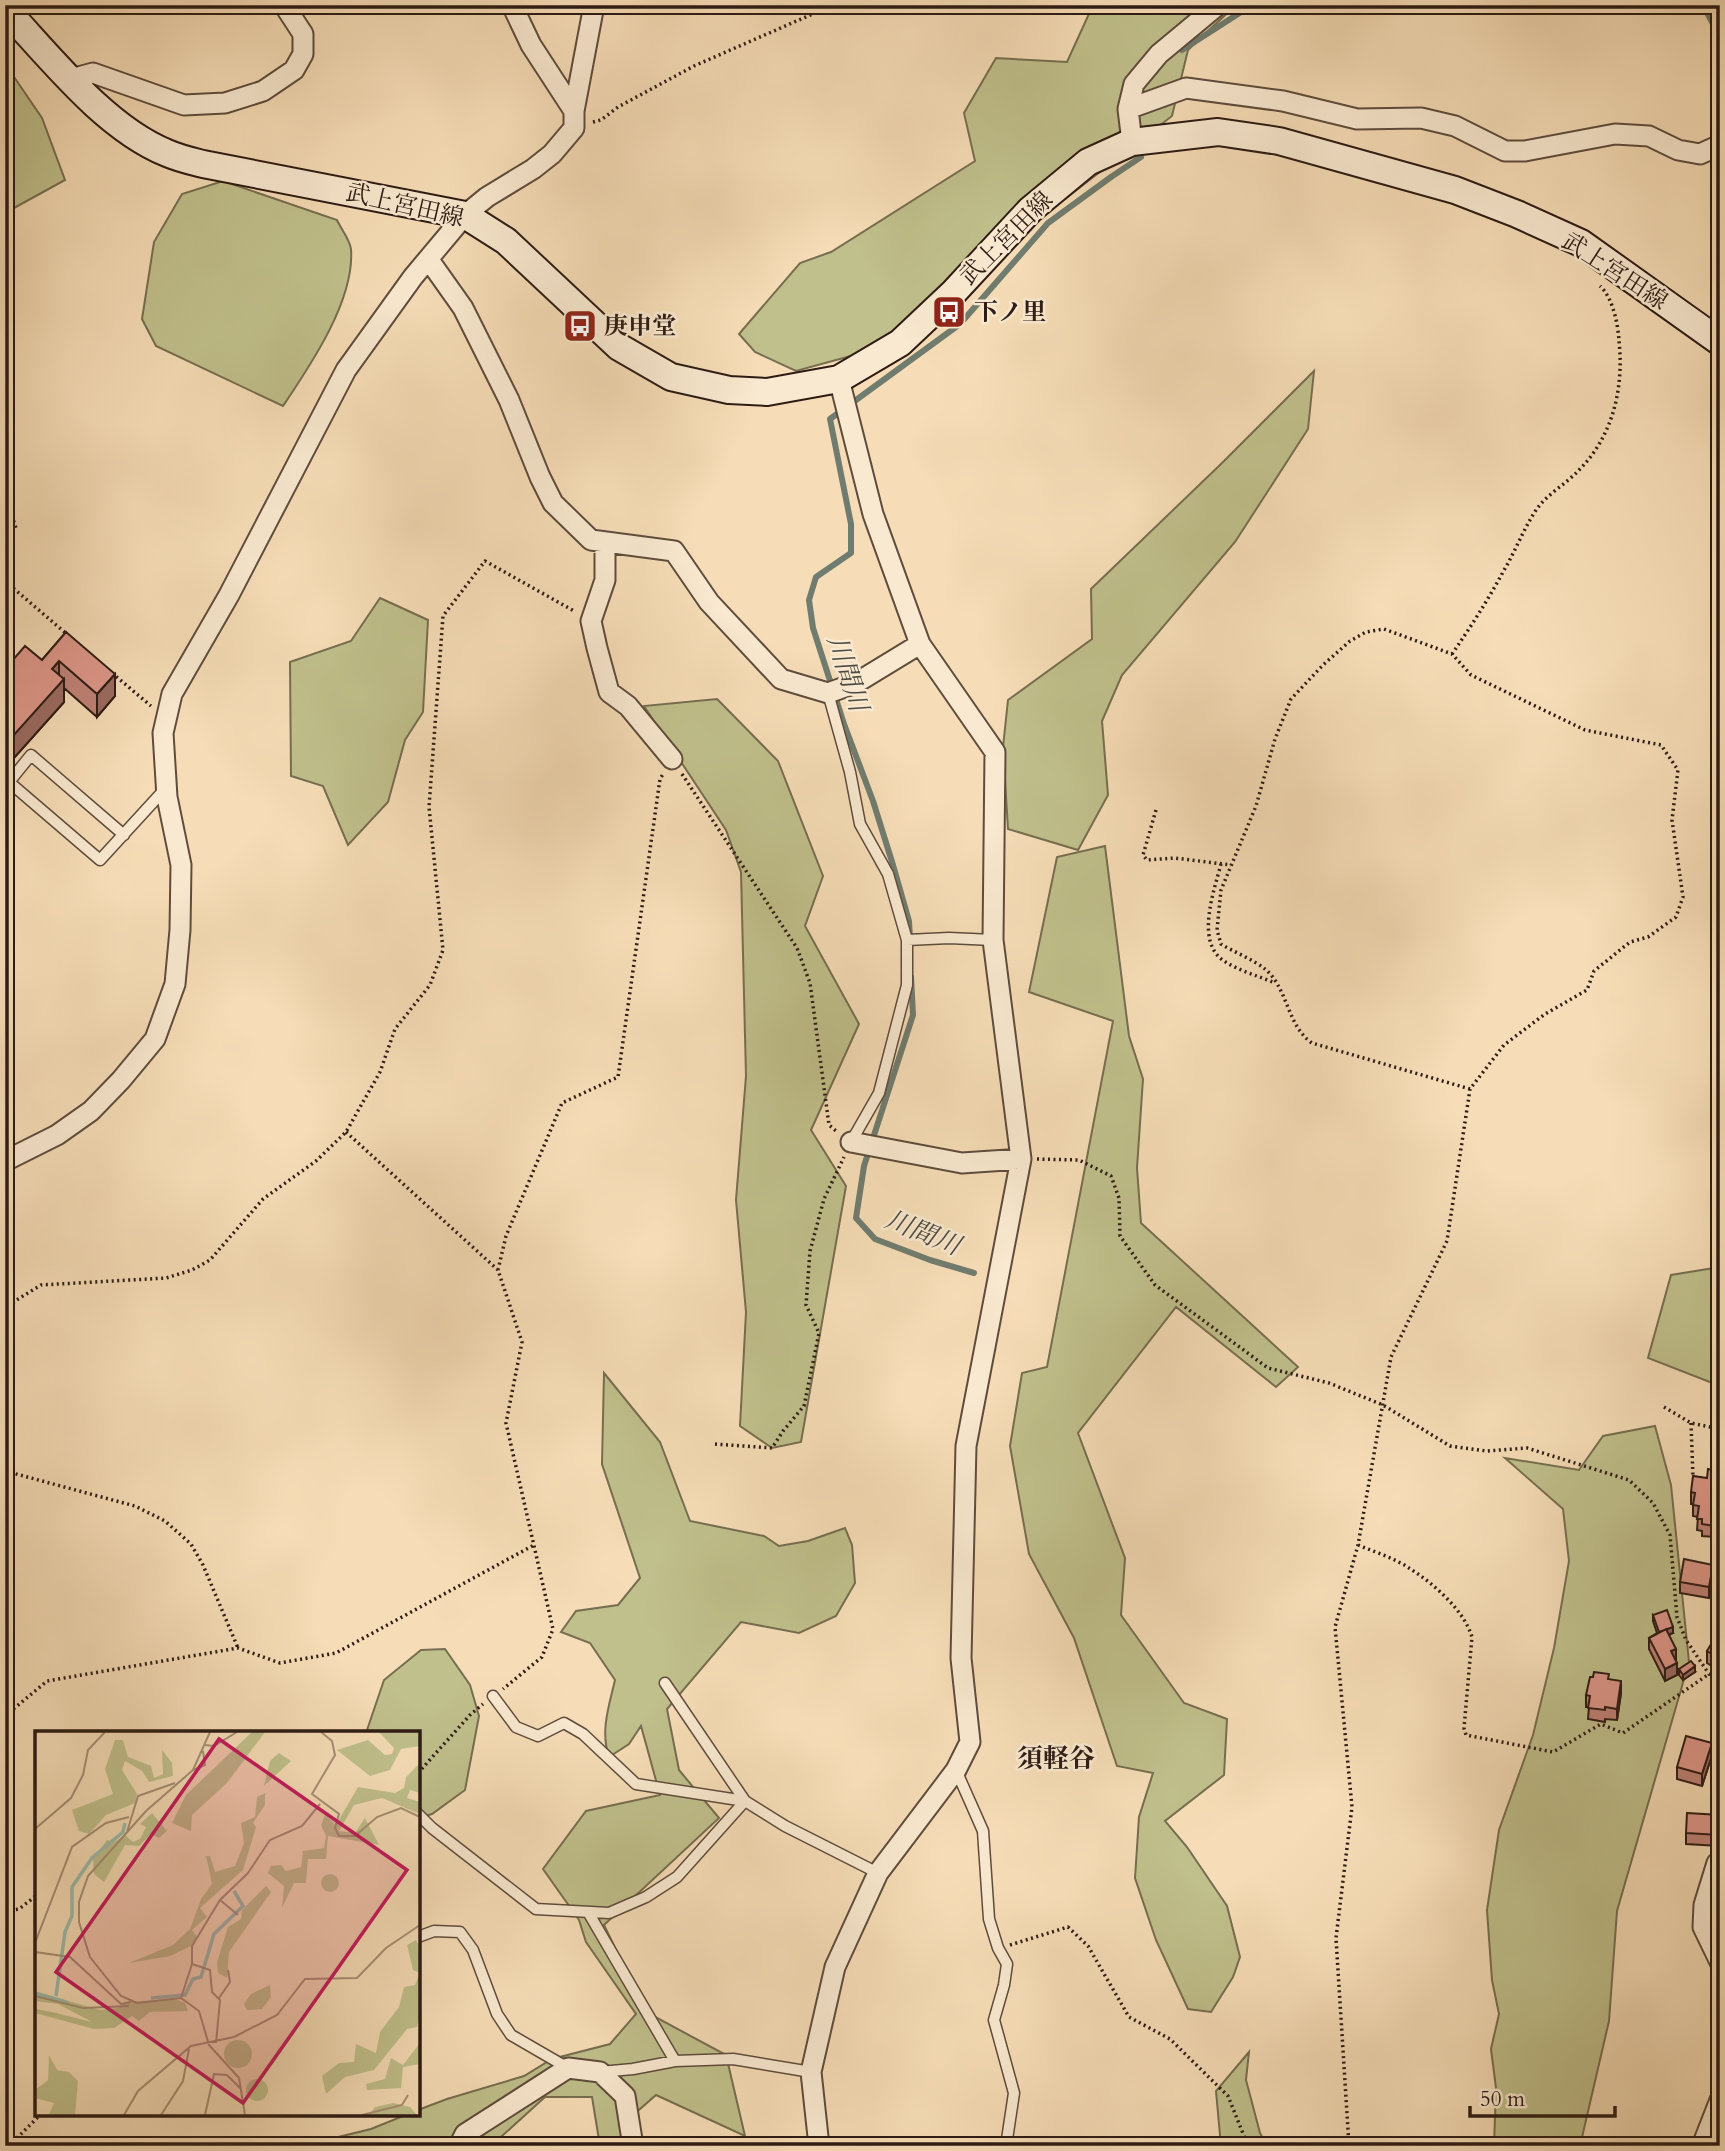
<svg xmlns="http://www.w3.org/2000/svg" width="1725" height="2151" font-family="Cardo,'Noto Serif JP',serif">
	<rect width="100%" height="100%" fill="#f6ddb7"/>
	<filter id="stains"><feTurbulence type="fractalNoise" baseFrequency=".00286" numOctaves="4"/><feColorMatrix values="0 0 0 0 .2 0 0 0 0 .09 0 0 0 0 .02 0 0 0 .5 -.17"/></filter>
	<radialGradient id="worn" r=".72"><stop offset=".6" stop-color="#630" stop-opacity="0"/><stop offset="1" stop-color="#630" stop-opacity=".3"/></radialGradient>
	<path fill="#c0c08c" stroke="#766e50" stroke-width="2" d="M1093,5H1236L1188,50L1172,116L869,351L796,371L755,352L739,334L800,263L831,252L975,161L964,113L996,58L1067,62Z
		M5,70L12,74L42,118L65,180L5,213Z
		M223,181L337,220C341,229 350,240 351,249C355,300 310,366 283,406L156,346L142,319L154,242L182,194Z
		M1314,371L1308,429L1235,542L1122,675L1102,721L1108,795L1078,850L1008,829L1003,747L1008,700L1092,639L1091,589L1222,463Z
		M380,598L428,620L423,712L405,740L388,802L348,845L323,786L291,776L290,662L351,641Z
		M717,699L778,761L823,876L805,926L859,1024L811,1130L846,1186L801,1442L772,1448L740,1426L746,1312L736,1200L746,1076L741,872L726,830L644,706Z
		M1105,846L1129,1036L1143,1079L1137,1168L1141,1223L1298,1367L1276,1387L1176,1307L1078,1433L1125,1558L1121,1615L1184,1703L1227,1719L1224,1775L1165,1821L1187,1847L1227,1906L1240,1957L1233,1977L1211,2012L1188,2009L1156,1940L1135,1878L1139,1817L1153,1773L1117,1766L1074,1638L1029,1554L1010,1446L1022,1373L1047,1367L1113,1021L1029,992L1057,857Z
		M1720,1267V1386L1648,1358L1671,1275Z
		M604,1373L660,1442L690,1521L764,1536L779,1546L808,1541L845,1528L852,1545L855,1583L836,1616L799,1633L741,1622L667,1709L679,1770L719,1818L604,1925L646,2012L726,2055L745,2136L656,2095L631,2117V2146H600L592,2097H545L491,2146H317L322,2141L371,2129L408,2114H418V2110L447,2099L524,2076L552,2059L610,2044L636,2014L586,1942L579,1920L543,1869L586,1811L660,1795L641,1726L629,1744L609,1757C600,1731 609,1706 615,1680L590,1643L561,1632L576,1611L618,1605L640,1578L602,1464Z
		M1655,1426L1671,1485L1689,1662L1617,1911L1609,2021L1580,2146H1494L1496,2088L1491,2049L1499,2014L1492,1980L1487,1910L1499,1830L1533,1735L1554,1648L1569,1561L1563,1509L1505,1458L1579,1470L1603,1436Z
		M445,1649L470,1685L479,1716L465,1790L432,1814L418,1818V1733H366L384,1680L421,1650Z
		M1249,2052L1246,2080L1260,2133L1267,2146H1221L1216,2091Z"/>
	<g fill="none" stroke-linecap="round" stroke-linejoin="round">
		<path stroke="#707c6f" stroke-width="6" d="M1703,5L1720,37
			M1182,50L1252,5
			M910,938L909,921L893,865L873,801L844,724L813,628L809,600L816,577L851,553V524L830,419L960,324L1048,223L1111,177L1141,157
			M911,977L913,1015L864,1166L856,1218L875,1239L930,1260L974,1273"/>
		<defs>
			<path id="lane" d="M828,693L850,772L860,824L888,874L907,940V985L879,1093L851,1142
				M124,835L31,755L9,782L100,860L166,788
				M907,940L949,938L993,940
				M665,1683L745,1801L785,1826L878,1873
				M956,1770L983,1831L989,1919L998,1948L1007,1964L1004,1985L994,2020L1014,2093L1006,2146
				M418,1814L432,1828L536,1909L609,1913L646,1897L677,1877L745,1801L636,1784L583,1734L564,1723L538,1736L516,1727L493,1696
				M588,1912L675,2061
				M418,1937L434,1931L460,1932L473,1950L497,2014L511,2035L568,2068
				M600,2072L633,2069L675,2061L733,2059L811,2072"/>
			<path id="street" d="M512,5L531,45L574,111
				M71,79L93,73L184,105L225,103L263,91L294,70L303,54V34L284,5
				M1128,109L1134,84L1159,54L1218,5
				M1132,142L1128,109L1186,88L1283,101L1357,119L1421,118L1455,126L1505,151H1525L1615,134L1649,136L1678,150L1700,154L1720,145
				M429,260L463,308L509,400L540,477L553,503L591,540L674,551L709,602L781,679L828,693L856,683L920,644
				M605,543V580L591,621L597,648L609,692L628,706L672,759
				M851,1142L962,1163L1021,1159
				M5,1161L57,1135L91,1111L121,1080L155,1039L175,984L180,930L181,865L167,797L163,733L172,694L229,595L346,370L413,277L465,215L487,197L533,169L552,154L574,128V111L594,5
				M1720,1861L1717,1863L1704,1905L1703,1927L1720,1962
				M459,2146L465,2134L568,2068L600,2072L625,2096L633,2146
				M819,2146L811,2072L835,1967L878,1873L956,1770L970,1742L961,1658L966,1446L1021,1159L993,940L995,752L920,644L873,514L839,379
				M1702,2146L1720,2100"/>
			<path id="secondary" d="M5,9C50,57 105,128 167,153C178,158 191,161 203,164L465,215L506,241L619,347L671,377L729,390L767,392L839,379L900,343L953,293L1030,210L1088,162L1132,142L1218,132L1279,141L1455,190L1517,214L1581,243L1720,342"/>
		</defs>
		<use href="#lane" stroke="#5f4c3d" stroke-width="13"/>
		<use href="#street" stroke="#5f4c3d" stroke-width="23"/>
		<use href="#secondary" stroke="#2d1b14" stroke-width="30"/>
		<path stroke="#2d1b14" stroke-width="3.5" stroke-dasharray="2 3.5" stroke-linecap="butt" d="M593,122L601,120L618,107L694,66L833,5
			M5,507L11,513L16,528L5,537
			M5,581L69,636
			M1452,654C1470,628 1488,600 1503,572C1515,552 1523,530 1536,510C1546,495 1566,484 1579,470C1613,436 1624,388 1619,341C1618,324 1613,298 1600,286
			M112,673L151,706
			M682,774L797,948L810,983L829,1125L836,1131
			M1156,810L1143,855L1147,860L1175,858L1231,865
			M1221,864C1214,891 1195,942 1224,961C1239,971 1259,976 1275,983
			M346,1132L498,1270L522,1342L506,1423L553,1629L542,1657L503,1689
			M1037,1159L1079,1160L1111,1176L1119,1198L1120,1236L1155,1285L1268,1368L1329,1383L1383,1405L1450,1446L1487,1451L1527,1448L1629,1480L1653,1503L1670,1535L1677,1617L1686,1640L1709,1674L1720,1678
			M498,1270L506,1236L562,1103L618,1077L660,779L663,774
			M5,1311L15,1301L41,1285L166,1278L192,1270L210,1260L263,1199L316,1161L346,1132L380,1072L395,1029L430,985L443,950L429,807L443,616L485,561L574,611
			M1664,1407L1691,1423L1720,1429
			M1691,1423L1693,1477
			M715,1444L772,1448L783,1431L804,1406L819,1333L806,1305L810,1251L824,1199L844,1157
			M5,1471L135,1506L165,1521L191,1544L203,1565L238,1648
			M1358,1545C1375,1552 1394,1558 1409,1568C1433,1583 1464,1610 1472,1637L1464,1728L1466,1735L1553,1752L1601,1724L1623,1733L1709,1674
			M5,1716L47,1681L238,1648L280,1663L336,1653L534,1545
			M418,1773L470,1715L483,1704
			M5,1911L19,1909L37,1895
			M1010,1945L1068,1927L1088,1946L1129,2017L1170,2039L1228,2096L1248,2146
			M9,2146L41,2114
			M1349,2146L1336,1938L1352,1807L1335,1627L1358,1545L1391,1357L1447,1241L1470,1089L1504,1045L1545,1014L1587,990L1594,971L1630,942L1648,937L1676,917L1683,897L1672,820L1678,770L1661,745L1585,730L1471,675L1452,654L1384,629L1366,632L1350,641L1323,665L1291,699L1275,739L1256,806L1221,890L1217,930L1221,944C1234,952 1254,960 1265,969C1288,988 1287,1026 1312,1043L1470,1089"/>
		<use href="#lane" stroke="#f9e9d0" stroke-width="10"/>
		<use href="#street" stroke="#f9e9d0" stroke-width="19"/>
		<use href="#secondary" stroke="#f9e9d0" stroke-width="26"/>
	</g>
	<path fill="#bf8277" stroke="#2d1b14" stroke-width="2" d="M66,632L115,696L97,717L64,688V702L5,768V669L42,660Z
		M1718,1483L1716,1493L1714,1537L1702,1536V1531L1697,1530L1698,1517L1693,1516V1504H1691V1492Z
		M1720,1575V1626L1713,1625V1613L1718,1595V1583Z
		M1713,1576L1709,1598L1680,1593V1582Z
		M1653,1615L1673,1633L1669,1634L1676,1661L1677,1675L1665,1681L1649,1649V1638L1657,1633L1653,1621Z
		M1720,1639V1671L1707,1663V1651Z
		M1679,1669L1695,1672L1683,1680L1679,1675Z
		M1609,1680L1621,1693L1617,1720L1605,1719V1722L1588,1719L1589,1707H1586V1695Z
		M1712,1755L1702,1786L1677,1779V1767Z
		M1720,1815L1719,1846L1686,1844V1833Z"/>
	<path fill="#9b6a61" stroke="#2d1b14" stroke-width="2" d="M59,661V684L64,679V702L5,768V745L52,669Z
		M115,674V696L97,717V694Z
		M1718,1471V1483L1714,1504V1492Z
		M1720,1502V1513L1714,1537V1526Z
		M1713,1565V1576L1709,1598V1587Z
		M1673,1627V1633L1659,1638V1632Z
		M1676,1649V1661L1671,1663V1651Z
		M1677,1663V1675L1665,1681V1669Z
		M1695,1666V1672L1683,1680V1675Z
		M1621,1681V1693L1617,1720V1709Z
		M1712,1743V1755L1702,1786V1774Z"/>
	<path fill="#de978a" stroke="#2d1b14" stroke-width="2" d="M66,632L115,674L97,694L59,661L52,669L64,679L5,745V669L25,646L42,660Z
		M1708,1469L1718,1471L1714,1492L1720,1493V1502L1714,1526L1702,1524V1519H1697L1699,1506L1693,1505L1695,1493L1691,1492L1693,1476L1707,1478Z
		M1684,1559L1713,1565L1709,1587L1680,1582Z
		M1719,1591L1720,1592V1615L1713,1613Z
		M1667,1610L1673,1627L1659,1632L1653,1615Z
		M1666,1629L1676,1649L1671,1651L1677,1663L1665,1669L1649,1638Z
		M1716,1636L1720,1639V1659L1707,1651Z
		M1691,1661L1695,1666L1683,1675L1679,1669Z
		M1594,1672L1609,1674L1608,1679L1621,1681L1617,1709L1605,1707V1710L1588,1708L1590,1696L1586,1695L1590,1677H1593Z
		M1686,1736L1712,1743L1702,1774L1677,1767Z
		M1687,1813L1720,1815L1719,1835L1686,1833Z"/>
	<defs>
		<symbol id="bus-square" viewBox="-11 -11 22 22"><rect x="-9" y="-9" width="18" height="18" rx="4" fill="#8f2418" stroke="#f9e9d0"/><path d="M-5-6H5V4H4V6H2V4H-2V6H-4V4H-5ZM-3.5-4V0h7V-4ZM-3.5 1.2v1.5H-2V1.2ZM2 1.2v1.5H3.5V1.2Z" fill="#fff"/></symbol>
	</defs>
	<g fill-rule="evenodd">
		<use href="#bus-square" x="930" y="293" width="38" height="38"/>
		<use href="#bus-square" x="561" y="307" width="38" height="38"/>
	</g>
	<g text-anchor="middle" stroke-width="5" stroke-linejoin="round" paint-order="stroke">
		<g font-size="24" fill="#2d1b14" stroke="#f9e9d0">
			<text transform="translate(405 205) rotate(13)" y="8">武上宮田線</text>
			<text transform="translate(1006 238) rotate(-45)" y="8">武上宮田線</text>
			<text transform="translate(1615 271) rotate(33)" y="8">武上宮田線</text>
		</g>
		<g font-size="24" font-weight="bold" fill="#2d1b14" stroke="#f9e9d0" text-anchor="start">
			<text x="974" y="320">下ノ里</text>
			<text x="604" y="334">庚申堂</text>
		</g>
		<g font-size="26" font-style="italic" fill="#4f4b42" stroke="#f9e9d0">
			<text transform="translate(848 673) rotate(72)" y="9">川間川</text>
			<text transform="translate(923 1232) rotate(22)" y="9">川間川</text>
		</g>
		<g font-size="26" font-weight="bold" fill="#2d1b14" stroke="#f9e9d0">
			<text x="1056" y="1767">須軽谷</text>
		</g>
	</g>
	<g transform="translate(35 1731)">
		<rect width="385" height="385" fill="#f6ddb7"/>
		<path d="M217,1H230L192,52L157,84L156,100L137,92L151,64ZM344,1H385V15L366,18L355,39L335,45L302,19L333,9L350,24L357,23L359,17ZM80,9H88L93,26L116,35L119,47L128,43L127,19L137,32L138,45L114,51L107,40L90,30L87,39L102,63L100,72L71,84L54,103L44,100L37,79L78,63L70,38ZM244,22L256,30L229,55L235,30ZM385,32V62L375,59L372,67L385,71V83L347,67L319,74L304,100L320,102L330,87L344,114L293,105L291,128H273L271,152H259L247,177L249,155L233,142L236,135L246,134L251,140L266,136L268,120L289,117L291,105L286,94L290,84L301,94L323,56L360,62L369,57L371,46ZM230,62V74L218,92L221,96L208,139L165,177L172,186L157,199L162,206L156,215L135,225L94,232L138,214L155,198L166,168L177,153L171,125H175L180,141L200,135L209,112L206,92L220,86L222,66ZM117,82L132,100L124,107L116,103L104,115L90,114L69,151L59,143L58,128L72,109L79,111L90,104L98,111L105,108L111,96L105,93ZM286 152a9 9 0 1 1 18 0a9 9 0 1 1-18 0ZM231,155L236,161L194,221L192,247L183,242L182,231L193,196L206,188L207,179ZM381,209L385,217V282L382,296L372,298L339,339L310,346L291,363L287,345L304,332L319,331L321,313L341,322L345,301L364,276L369,256L380,254L385,242L378,239L372,214ZM235,254L236,266L227,278L212,279L209,273L216,263ZM5,262L65,279L83,277L90,271L140,268L150,272L153,280L115,281L104,290L97,285L79,297L59,298L0,282V278L17,281L57,291L23,273L0,270ZM189 323a14 14 0 1 1 28 0a14 14 0 1 1-28 0ZM385,312V333L368,336L366,357L332,359L331,353L350,348L356,327L368,334ZM14,324L22,339L34,341L43,350L40,384H14L19,372L0,367V359L13,349ZM211 359a11 11 0 1 1 22 0a11 11 0 1 1-22 0ZM358,372L375,376L382,384H334L340,376Z" fill="#c0c08c"/>
		<path fill="none" stroke="#9dbcac" stroke-width="3.5" d="M0,262L34,272M21,265L30,201L37,185V156L57,127L88,101L90,92M116,267L150,264L158,248L166,246L179,203L208,175L199,160"/>
		<path fill="none" stroke="#a68f76" stroke-width="2" d="M175,1L158,39L111,80L53,145L44,171V191L55,226L86,265L102,272L146,267L164,280L174,314L204,347L210,384M286,1L297,10L300,24L277,63L304,83L300,97L304,105H320L342,86L366,77L385,86M170,14L179,15L202,1M158,39L170,34L168,20M0,98L36,67L48,44L53,19L70,1M92,101L103,65L140,52M185,169L203,184M0,212L37,116L71,92L94,86M0,221L35,226L86,273L96,271M157,233L175,239L177,261L185,269L181,312M0,265L48,277L94,275M146,267L157,233V215L185,169L213,142L235,109L267,95L285,73M184,267L195,251L193,239M89,384L103,360L156,315L199,306L242,284L270,248L322,247L351,217L385,194M126,384L148,350L154,318M170,384L179,343L192,344L206,358M327,384L367,374L373,364"/>
		<path fill="#c2185b" fill-opacity="0.15" stroke="#c2185b" stroke-width="3.5" d="M184,8L372,139L208,372L21,241Z"/>
		<rect width="385" height="385" fill="none" stroke="#2d1b14" stroke-width="3.5"/>
	</g>
	<rect width="1725" height="2151" fill="none" stroke="#f6ddb7" stroke-width="28"/>
	<rect x="7" y="7" width="1711" height="2137" fill="none" stroke="#2d1b14" stroke-width="3.5"/>
	<rect x="14" y="14" width="1697" height="2123" fill="none" stroke="#2d1b14" stroke-width="2"/>
	<path d="M1470 2106v10h145v-10" fill="none" stroke="#2d1b14" stroke-width="3.5"/>
	<text x="1480" y="2106" font-size="21" fill="#2d1b14" stroke="#f9e9d0" stroke-width="5" paint-order="stroke">50 m</text>
	<rect width="100%" height="100%" filter="url(#stains)"/>
	<rect width="100%" height="100%" fill="url(#worn)"/>
</svg>
